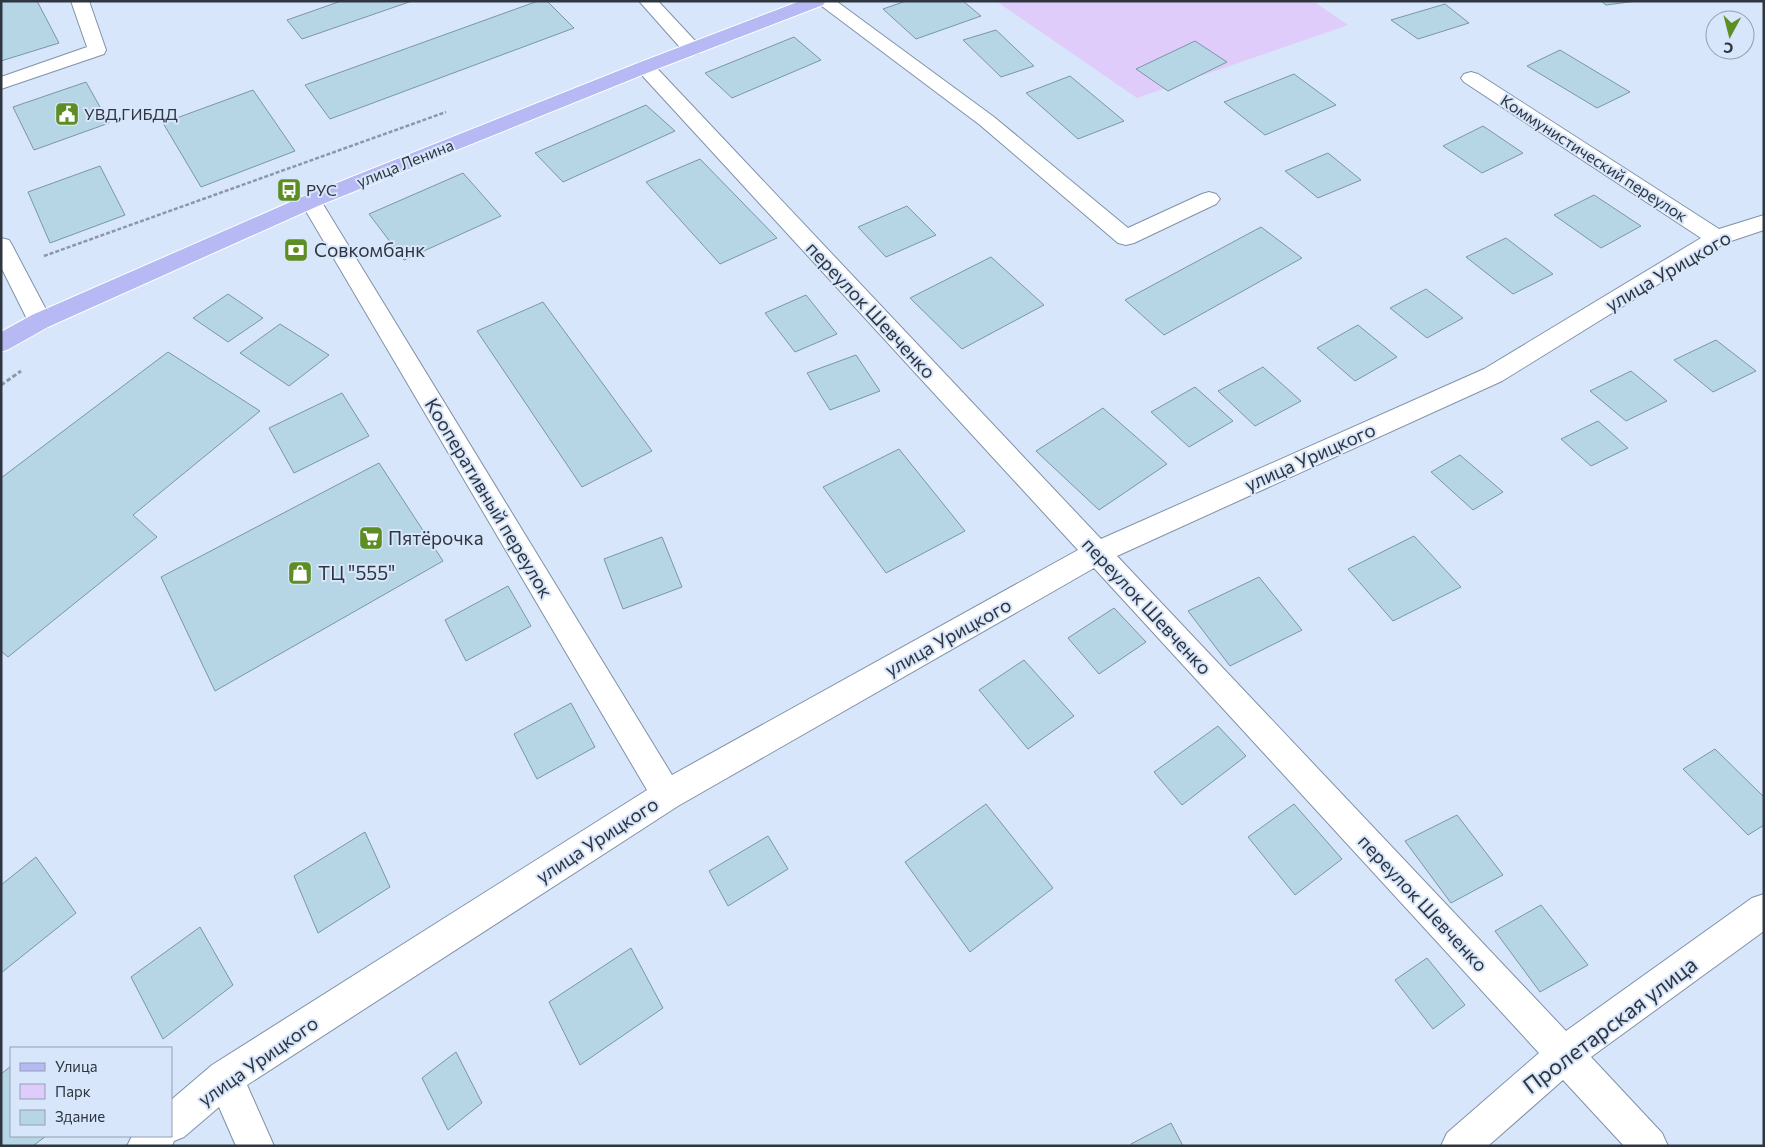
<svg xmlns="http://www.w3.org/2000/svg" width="1765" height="1147" font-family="Commissioner,sans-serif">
	<rect width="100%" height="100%" fill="#d7e6fa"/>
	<path fill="#e0ccfa" d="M996,1H1313L1348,25L1137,98Z"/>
	<path fill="#b6d5e5" stroke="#7997a6" d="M1,1H37L59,43L1,61Z
		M341,1H412L302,39L287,20Z
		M538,1H547L574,28L330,119L305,85Z
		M906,1H963L981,16L916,39L883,9Z
		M1601,1H1637L1606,5Z
		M1445,4L1469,23L1418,39L1391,20Z
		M996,30L1034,66L1001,77L963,40Z
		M794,37L821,60L732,98L705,73Z
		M1195,41L1227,62L1168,91L1136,69Z
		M1560,50L1630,92L1597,108L1527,66Z
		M1294,74L1336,105L1265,135L1224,102Z
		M1070,76L1124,121L1078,139L1026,93Z
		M86,82L109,123L34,150L13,107Z
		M253,90L295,151L201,187L163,123Z
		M646,105L675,131L563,182L535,153Z
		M1483,126L1523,153L1482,173L1443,146Z
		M1328,153L1361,180L1318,198L1285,171Z
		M700,159L777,238L720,264L646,182Z
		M100,166L125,215L50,243L28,192Z
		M463,173L501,216L404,260L369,214Z
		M1594,195L1641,226L1601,248L1554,215Z
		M907,206L936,235L886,257L858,227Z
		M1261,227L1302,258L1164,335L1125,300Z
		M1506,238L1553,274L1513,294L1466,257Z
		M991,257L1044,305L962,349L910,298Z
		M1426,289L1463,318L1427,338L1390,308Z
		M228,294L263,318L228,342L193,318Z
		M806,295L837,334L795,352L765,313Z
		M543,302L652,451L582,487L477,331Z
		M280,324L329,355L289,386L240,353Z
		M1358,325L1397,357L1355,381L1317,348Z
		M1716,340L1756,371L1713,392L1674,360Z
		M168,352L260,411L133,515L157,537L8,657L1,651V478Z
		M856,355L880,391L830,410L807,373Z
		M1263,367L1301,401L1255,426L1218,391Z
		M1631,371L1667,401L1626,421L1590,391Z
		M1195,387L1233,421L1189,447L1151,412Z
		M342,393L369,436L294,473L269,428Z
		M1103,408L1167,464L1099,510L1036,451Z
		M1598,421L1628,448L1591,466L1561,439Z
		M899,449L965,531L886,573L823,487Z
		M1460,455L1503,492L1473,510L1431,472Z
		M379,463L443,561L215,691L161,577Z
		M1414,536L1461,587L1393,621L1348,569Z
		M662,537L682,587L623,609L604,559Z
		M1259,577L1302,630L1230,666L1188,611Z
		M508,586L531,626L466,661L445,620Z
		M1114,608L1146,642L1099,674L1068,638Z
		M1024,660L1074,716L1028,749L979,690Z
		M571,703L595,747L537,779L514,734Z
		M1218,726L1246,756L1182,805L1154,772Z
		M1715,749L1764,797V825L1748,835L1683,769Z
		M986,804L1053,888L970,952L905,862Z
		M1294,804L1342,859L1295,895L1248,837Z
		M1457,815L1503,875L1451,903L1405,841Z
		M365,832L390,887L318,933L294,876Z
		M768,836L788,869L728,906L709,871Z
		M36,857L76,913L1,973V885Z
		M1541,905L1588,965L1540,992L1495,931Z
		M200,927L233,985L163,1039L131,977Z
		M631,948L663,1008L580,1065L549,1002Z
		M1427,958L1465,1005L1433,1029L1395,980Z
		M456,1052L482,1103L448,1130L422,1078Z
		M11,1066V1136H46L33,1146H1V1074Z
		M1171,1123L1183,1146H1132L1131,1144Z"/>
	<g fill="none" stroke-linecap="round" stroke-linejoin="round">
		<defs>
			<path id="minor" d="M71,1H89L106,50L104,54L1,89V77L87,47Z
				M639,1H658L699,45L701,49L699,53L692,55L685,53Z
				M815,1H836L994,117L1128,228L1202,194L1209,192L1216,194L1220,199L1216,204L1134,243L1126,245L1118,243L980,125Z
				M645,61L652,63L1101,539L1484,369L1701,238L1464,82L1461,78L1464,74L1471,72L1478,74L1719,229L1764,215V230L1725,243L1502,381L1117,556L1566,1031L1752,898L1764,894V931L1591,1057L1662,1133L1668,1146H1624L1563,1080L1488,1146H1441L1447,1133L1539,1053L1094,568L678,806L247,1085L274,1146H236L219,1107L184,1137L174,1141L172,1146H127L132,1136H171V1100L212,1065L647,790L300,201L304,196L311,194L318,196L672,775L1078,550L638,71L636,67L638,63Z
				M1,238L9,240L12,245L52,321L48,327L40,329L32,327L28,321L1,267Z"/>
			<path id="major" d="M800,1H826L823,5L652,71L318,206L48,327L9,349L1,352V332L32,315L304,196L638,63Z"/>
		</defs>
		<use href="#minor" stroke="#8092a9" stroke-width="2"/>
		<use href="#major" stroke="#fff" stroke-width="2"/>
		<path stroke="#8c98a7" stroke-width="2.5" stroke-dasharray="4 2" stroke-linecap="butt" d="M44,256L446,112"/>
		<path stroke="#8c98a7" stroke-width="3" stroke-dasharray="4.5 2.5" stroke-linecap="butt" d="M1,385L21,371"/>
		<use href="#minor" fill="#fff" fill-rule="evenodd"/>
		<use href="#major" fill="#b6b9f3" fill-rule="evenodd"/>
	</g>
	<defs>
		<symbol id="civic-square" viewBox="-11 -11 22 22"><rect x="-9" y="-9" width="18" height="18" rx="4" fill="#5d8e24" stroke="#d7e6fa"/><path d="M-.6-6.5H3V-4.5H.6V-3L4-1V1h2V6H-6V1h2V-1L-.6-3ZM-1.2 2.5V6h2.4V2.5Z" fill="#fff"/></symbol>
		<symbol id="bus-square" viewBox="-11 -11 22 22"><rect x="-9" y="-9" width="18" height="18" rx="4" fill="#5d8e24" stroke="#d7e6fa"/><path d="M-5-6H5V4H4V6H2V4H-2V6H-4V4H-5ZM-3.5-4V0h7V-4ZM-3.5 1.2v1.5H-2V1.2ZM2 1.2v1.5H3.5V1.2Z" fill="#fff"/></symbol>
		<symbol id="bank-square" viewBox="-11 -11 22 22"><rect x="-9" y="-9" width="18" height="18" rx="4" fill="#5d8e24" stroke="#d7e6fa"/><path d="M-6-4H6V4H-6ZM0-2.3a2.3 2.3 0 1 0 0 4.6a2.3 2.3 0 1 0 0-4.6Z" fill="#fff"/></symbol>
		<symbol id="supermarket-square" viewBox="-11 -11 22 22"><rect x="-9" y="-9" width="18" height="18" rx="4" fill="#5d8e24" stroke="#d7e6fa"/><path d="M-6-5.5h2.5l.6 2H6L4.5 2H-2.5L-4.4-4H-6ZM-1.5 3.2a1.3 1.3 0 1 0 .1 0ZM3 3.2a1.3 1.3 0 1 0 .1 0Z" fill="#fff"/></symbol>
		<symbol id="shop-square" viewBox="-11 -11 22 22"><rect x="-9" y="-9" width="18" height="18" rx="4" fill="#5d8e24" stroke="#d7e6fa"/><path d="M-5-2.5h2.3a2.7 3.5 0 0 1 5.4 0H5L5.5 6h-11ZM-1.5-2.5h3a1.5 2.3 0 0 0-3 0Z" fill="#fff"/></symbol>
	</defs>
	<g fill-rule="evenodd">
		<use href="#civic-square" x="53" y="100" width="28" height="28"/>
		<use href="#bus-square" x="275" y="176" width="28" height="28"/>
		<use href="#bank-square" x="282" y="236" width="28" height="28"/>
		<use href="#supermarket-square" x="357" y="524" width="28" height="28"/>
		<use href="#shop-square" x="286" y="559" width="28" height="28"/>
	</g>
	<g text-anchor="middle" stroke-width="4" stroke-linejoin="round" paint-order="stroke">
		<g font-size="16" fill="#2f3640" stroke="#d7e6fa" text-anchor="start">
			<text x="84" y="120">УВД,ГИБДД</text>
			<text x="306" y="196">РУС</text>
		</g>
		<g font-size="16" fill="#2f3640" stroke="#d7e6fa">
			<text transform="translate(1594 158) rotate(33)" y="6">Коммунистический переулок</text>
			<text transform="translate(405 163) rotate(-22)" y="6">улица Ленина</text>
		</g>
		<g font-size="19" fill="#2f3640" stroke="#d7e6fa" text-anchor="start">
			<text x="314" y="257">Совкомбанк</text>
			<text x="388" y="545">Пятёрочка</text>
			<text x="318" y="580">ТЦ "555"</text>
		</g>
		<g font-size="19" fill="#2f3640" stroke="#d7e6fa">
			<text transform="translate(1668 271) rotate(-30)" y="7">улица Урицкого</text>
			<text transform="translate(871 310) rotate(47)" y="7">переулок Шевченко</text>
			<text transform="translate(1310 457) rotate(-24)" y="7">улица Урицкого</text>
			<text transform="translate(489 498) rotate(59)" y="7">Кооперативный переулок</text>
			<text transform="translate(1147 606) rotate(47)" y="7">переулок Шевченко</text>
			<text transform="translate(948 637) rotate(-29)" y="7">улица Урицкого</text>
			<text transform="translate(597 840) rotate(-33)" y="7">улица Урицкого</text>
			<text transform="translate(1423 903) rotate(47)" y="7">переулок Шевченко</text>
			<text transform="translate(258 1061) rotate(-35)" y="7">улица Урицкого</text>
		</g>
		<g font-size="22" fill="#2f3640" stroke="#d7e6fa">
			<text transform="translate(1610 1025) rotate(-37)" y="8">Пролетарская улица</text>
		</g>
	</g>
	<rect width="1765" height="1147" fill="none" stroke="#2f3640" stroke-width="5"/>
	<rect x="10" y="1047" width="162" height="90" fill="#d7e6fa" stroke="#94a0b0"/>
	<rect x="20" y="1063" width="25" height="8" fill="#b6b9f3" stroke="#94a0b0"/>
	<text x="55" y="1072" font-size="15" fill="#2f3640">Улица</text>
	<rect x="20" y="1084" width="25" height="15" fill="#e0ccfa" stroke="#94a0b0"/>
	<text x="55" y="1097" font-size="15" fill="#2f3640">Парк</text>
	<rect x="20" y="1110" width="25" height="15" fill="#b6d5e5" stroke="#94a0b0"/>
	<text x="55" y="1122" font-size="15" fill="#2f3640">Здание</text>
	<g transform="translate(1730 35) rotate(187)"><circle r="24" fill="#d7e6fa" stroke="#94a0b0"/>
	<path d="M0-4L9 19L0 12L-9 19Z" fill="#5d8e24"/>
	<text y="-8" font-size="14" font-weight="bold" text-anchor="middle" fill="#2f3640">С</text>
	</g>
</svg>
